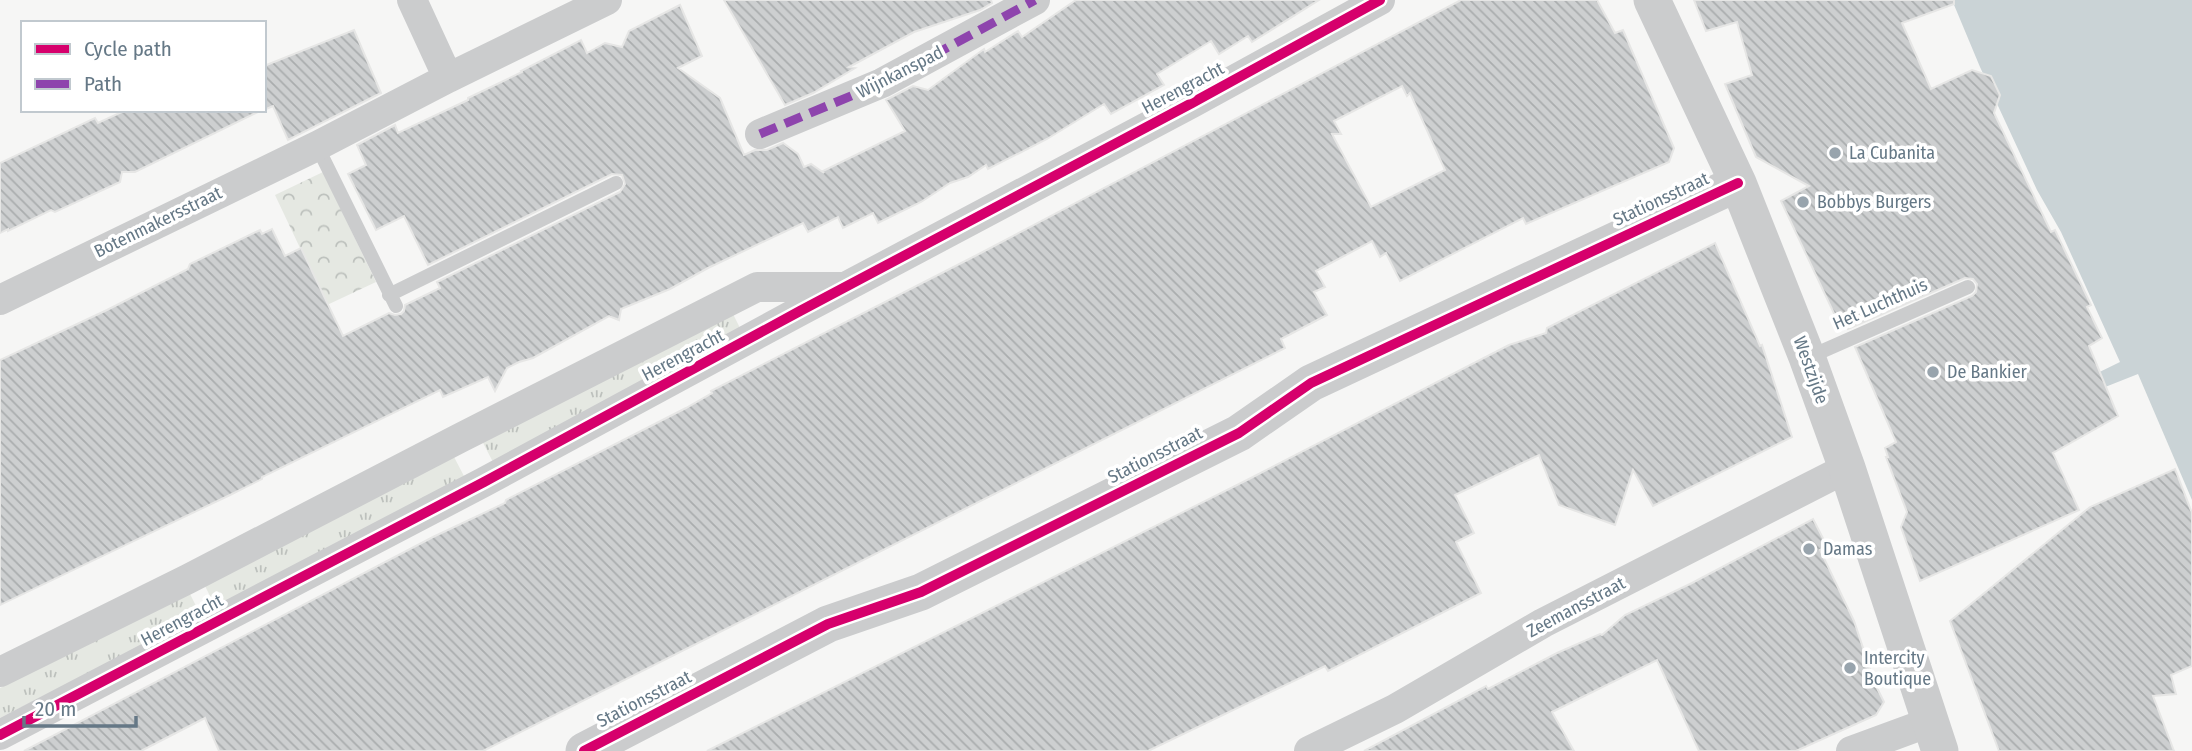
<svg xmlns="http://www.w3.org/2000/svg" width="2192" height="751" font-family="'Fira Sans Condensed',sans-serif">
	<defs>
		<pattern id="grass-tufts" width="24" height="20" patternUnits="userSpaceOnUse" patternTransform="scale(1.75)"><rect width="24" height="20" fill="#e5e8e2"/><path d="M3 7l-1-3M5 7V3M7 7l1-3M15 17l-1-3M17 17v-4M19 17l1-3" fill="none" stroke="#bdc1bd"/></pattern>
		<pattern id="forest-crowns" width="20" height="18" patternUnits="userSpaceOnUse" patternTransform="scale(1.75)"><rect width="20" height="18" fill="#e5e8e2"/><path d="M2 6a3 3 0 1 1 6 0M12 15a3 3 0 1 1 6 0" fill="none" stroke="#bdc1bd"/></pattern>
		<pattern id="building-back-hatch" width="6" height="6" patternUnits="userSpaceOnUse" patternTransform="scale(1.75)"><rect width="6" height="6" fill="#cdcfd0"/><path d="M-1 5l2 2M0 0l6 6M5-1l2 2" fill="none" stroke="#aaadae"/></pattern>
	</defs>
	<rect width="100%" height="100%" fill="#f6f6f5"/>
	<path fill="url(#grass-tufts)" d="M730,308L743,334L494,464L481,439Z
		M453,455L465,478L216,608L204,584Z
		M189,592L201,616L0,718V688Z"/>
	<path fill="url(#forest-crowns)" d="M323,172L376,282L327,305L275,195Z"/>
	<path fill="#cad3d6" d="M1952,0H2192V500L2138,374L2080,397L2075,384L2120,362L2061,232L2037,190L1980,67Z"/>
	<path fill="url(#building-back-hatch)" stroke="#e6e6e5" stroke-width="2" fill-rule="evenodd" d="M724,0H991L992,3L980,10L914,32L849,67L855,68L813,93L785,105Z
		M1076,0H1319L1252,42L1248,36L1219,54L1211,41L1157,74L1164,85L1111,114L1104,104L1047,139L988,169L986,165L968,177L950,183L921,202L878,223L873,213L843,228L838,217L808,232L803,223L708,268L670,289L621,309L619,320L609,316L533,358L519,362L507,368L495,391L488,377L443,397L440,390L262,477V479L230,495L0,605V360L107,310L188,269L190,264L260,230L262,234L272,229L285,256L301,248L343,336L389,313L395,315L401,314L404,311L405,305L440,288L437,282L620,192L625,184L622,175L612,174L428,265L404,216L376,230L348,174L366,165L357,145L395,125L398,133L468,100V98L522,72L521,71L581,40L587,53L605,43L622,47L629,31L680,5L702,56L678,68L720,98L744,155L755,150H767L783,143L798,154L804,167L811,164L824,173L823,171L905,131L886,100L913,86L928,90L984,49L985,52L1018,31L1022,37Z
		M1461,0H1597L1615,33L1623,30L1674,148L1669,162L1526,224L1523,218L1400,281L1386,253L1380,257L1372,241L1316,271L1325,287L1314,292L1327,315L1281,339L1285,348L483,751H219L205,718L141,751H24L433,537L505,503L506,500L686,408L712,393L711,391L977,255ZM1402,86L1407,96L1410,93L1445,170L1371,207L1332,134H1341L1334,121Z
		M1694,0H1954V4L1902,23L1931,89L1972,70L1991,76L2000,95L1994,113L2051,232L2055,230L2091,305L2087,307L2102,338L2089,346L2118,416L2053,453L2079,510L1920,581L1901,527L1907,512L1886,457H1888L1885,448L1896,442L1855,347L1972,296L1976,292L1977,284L1973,279L1965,278L1848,329L1844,322L1839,324L1781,201L1809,186L1756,157L1725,84L1752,75L1737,22L1706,31Z
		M354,30L381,93L288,140L273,106L264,110V66Z
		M126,110H262L135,172H122L120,182L55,212L51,210L8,231V229L0,233V163L95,118L98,123Z
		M1715,243L1760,346L1762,345L1792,437L1653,506L1633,470L1615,525L1559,505L1539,455L1455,495L1474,533L1456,542L1481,593L1328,671L1325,666L1148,751H707L1249,479L1509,345L1546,333L1547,328Z
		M2175,469L2192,513V666L2171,675L2176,694L2153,696L2174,751H1999L1950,621L2090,507Z
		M1813,519L1827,546L1820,550L1854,621L1875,684L1884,702L1876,715L1796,751H1699L1657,660L1552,712L1574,751H1364L1486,686L1488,689L1557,653L1600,634L1602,635L1625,615L1692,583Z"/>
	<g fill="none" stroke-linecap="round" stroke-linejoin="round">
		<path stroke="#cbcccd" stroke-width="14" d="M317,146L396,306
			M389,295L616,183
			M1809,357L1968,287"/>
		<path stroke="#cbcccd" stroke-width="30" d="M412,0L448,78
			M760,134L882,83L1035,0
			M0,300L317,146L448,78L607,0
			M0,672L188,579L460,438L757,287H841
			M0,735L484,482L800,311L1192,103L1380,0
			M1309,751L1395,709L1543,623L1847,468
			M1851,751L1930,722"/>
		<path stroke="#cbcccd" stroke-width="37" d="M1652,0L1738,183L1807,357L1847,468L1940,751
			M584,751L828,624L921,592L1239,433L1311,383L1738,183"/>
		<path stroke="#8e44ad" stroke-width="9" stroke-dasharray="18 9" stroke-linecap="butt" d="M760,134L882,83L1035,0"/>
		<defs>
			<path id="cycleway" d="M0,735L484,482L800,311L1192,103L1380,0
				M584,751L828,624L921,592L1239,433L1311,383L1738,183"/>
		</defs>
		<use href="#cycleway" stroke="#fff" stroke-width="15"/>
		<use href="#cycleway" stroke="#d6006c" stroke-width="10"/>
	</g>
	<g fill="#98a4ad" stroke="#fff" stroke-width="2.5">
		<circle cx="1835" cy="153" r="7"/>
		<circle cx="1803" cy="202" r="7"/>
		<circle cx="1933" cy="372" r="7"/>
		<circle cx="1809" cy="549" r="7"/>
		<circle cx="1850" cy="668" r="7"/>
	</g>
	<g text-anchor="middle" stroke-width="7" stroke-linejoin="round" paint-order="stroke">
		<g font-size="18" fill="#657886" stroke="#fff">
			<text transform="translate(900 72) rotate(-27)" y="6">Wijnkanspad</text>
			<text transform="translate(1183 88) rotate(-28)" y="6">Herengracht</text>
			<text transform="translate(1661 199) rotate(-25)" y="6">Stationsstraat</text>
			<text transform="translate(158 222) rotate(-26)" y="6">Botenmakersstraat</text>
			<text transform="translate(1880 304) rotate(-24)" y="6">Het Luchthuis</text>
			<text transform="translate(683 355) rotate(-28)" y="6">Herengracht</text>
			<text transform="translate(1811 370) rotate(70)" y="6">Westzijde</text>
			<text transform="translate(1155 455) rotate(-27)" y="6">Stationsstraat</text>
			<text transform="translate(1576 607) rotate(-28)" y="6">Zeemansstraat</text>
			<text transform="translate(182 620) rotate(-28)" y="6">Herengracht</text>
			<text transform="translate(644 699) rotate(-27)" y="6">Stationsstraat</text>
		</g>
		<g font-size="18" fill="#657886" stroke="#fff" text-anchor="start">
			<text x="1849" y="159">La Cubanita</text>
			<text x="1817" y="208">Bobbys Burgers</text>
			<text x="1947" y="378">De Bankier</text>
			<text x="1823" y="555">Damas</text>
			<text x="1864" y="664">Intercity<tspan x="1864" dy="21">Boutique</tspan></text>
		</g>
	</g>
	<rect x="21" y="21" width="245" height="91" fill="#ffffff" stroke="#c1c9cf" stroke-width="2"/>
	<rect x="35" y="44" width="35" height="10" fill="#d6006c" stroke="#c1c9cf" stroke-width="2"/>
	<text x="84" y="56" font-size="21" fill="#657886">Cycle path</text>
	<rect x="35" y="79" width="35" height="10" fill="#8e44ad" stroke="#c1c9cf" stroke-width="2"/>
	<text x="84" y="91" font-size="21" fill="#657886">Path</text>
	<path d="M24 716v10h112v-10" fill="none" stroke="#657886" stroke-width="3.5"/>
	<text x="35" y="716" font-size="21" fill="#657886" stroke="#ffffff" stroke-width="5" paint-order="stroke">20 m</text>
</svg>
